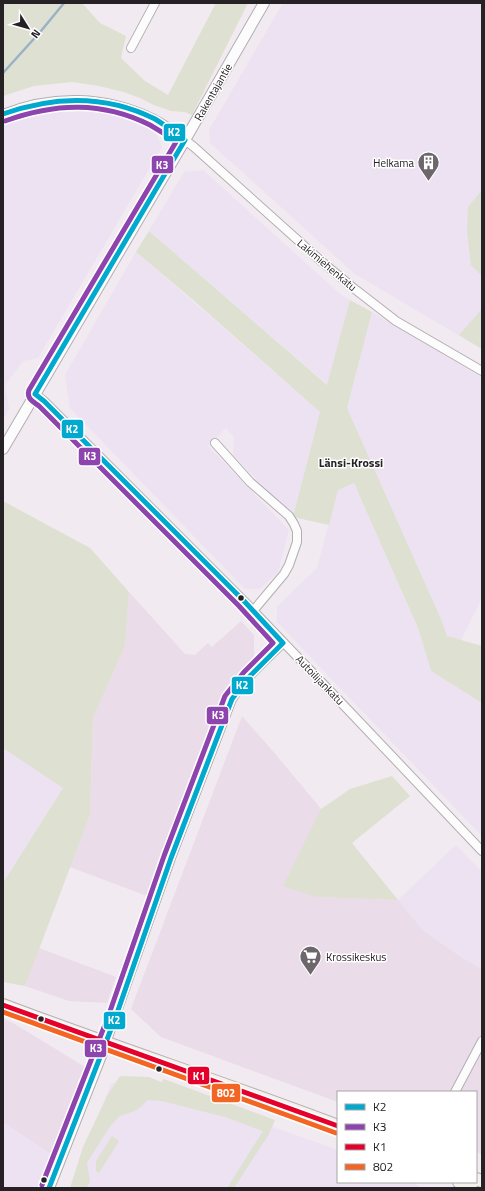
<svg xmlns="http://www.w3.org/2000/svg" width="485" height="1191" font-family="'Titillium Web',sans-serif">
	<rect width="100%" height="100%" fill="#f1eaf0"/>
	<path fill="#eadce8" d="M129,592L185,654L195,655L208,643L212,647L241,621L254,635V660L226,687L179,814L147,896L70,867L90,815L93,718L125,646Z
		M242,716L277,756L336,827L316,897L398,900L423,930L461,957L482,969V1154L476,1152V1092H338V1102L161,1037L131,1009Z
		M39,948L116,977L107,1003L69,1001L25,986Z
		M3,1019L13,1023L85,1067L52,1155L3,1122Z"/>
	<path fill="#ece2f1" d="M283,3H482V349L355,274L210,143L209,130Z
		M66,109L92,111L105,113L118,116L141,124L154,130L162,147L38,358L23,361L5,385L9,409L3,419V122L15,118L40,112Z
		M203,170L340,294L350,300L328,385L149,231L184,172Z
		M136,252L320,412L293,517L233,455L234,437L226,428L208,446L289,530L278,572L260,589H245L70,408L65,375Z
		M372,312L482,378V598L461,640L447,637L441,619L347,408Z
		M354,483L418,628L431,671L482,703V836L277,622V607L317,568L338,490Z
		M3,686L63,788L3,883Z
		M456,845L482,872V969L461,957L423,930L398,900Z
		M111,1083H119L205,1103L338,1150V1182H412L423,1188H72Z
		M3,1122L52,1155L40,1188H3Z"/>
	<path fill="#dee0d1" d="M3,3H82L100,23L126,36L121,58L145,81L168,95L216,3H248L192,115L185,112L171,111L154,105L140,98L124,92L99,86L72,82L34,86L3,96Z
		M482,190V276L471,265L467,231L468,207Z
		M149,231L327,385L350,300L372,312L347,408L441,619L447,636L482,646V703L431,671L418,628L354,483L338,490L329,525L293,517L320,412L192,299L136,252Z
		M482,309V349L459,335Z
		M3,501L90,548L129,592L125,646L93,718L90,815L25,986L3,982V883L63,788L3,748Z
		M392,776L410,796L352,843L398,900L316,897L283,886L321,809L350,789Z
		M120,1076L149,1077L161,1082L164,1079L275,1120L269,1134L234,1188H227L263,1131L225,1117L162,1101L148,1100L137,1110L120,1116L111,1125L87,1163L90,1182L86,1188H70L83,1147L107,1096Z
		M112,1136L119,1141L99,1173L96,1171V1161Z"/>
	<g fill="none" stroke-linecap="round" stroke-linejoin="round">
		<path stroke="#9ab2c7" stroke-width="2.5" d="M3,73L41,31L64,3"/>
		<defs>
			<path id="minor" d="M131,48L155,3
				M3,114C52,94 106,95 154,119C168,126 181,137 194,147L321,261L356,290L396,321L482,371
				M35,394L44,401L244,601L351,713L482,851
				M215,443L250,482L289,516L294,524L297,531V542L289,565L284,574L253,611
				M106,1043L171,858L232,699C245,678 265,661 283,643
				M455,1092L482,1041"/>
			<path id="tertiary" d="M3,449L185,140L264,3
				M49,1188L106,1043"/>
			<path id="secondary" d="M3,1005C114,1047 227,1084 338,1126
				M476,1179L482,1181
				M459,1182L471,1188"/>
		</defs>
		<use href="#minor" stroke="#b2aeb2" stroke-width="10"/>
		<use href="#tertiary" stroke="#b2aeb2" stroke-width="12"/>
		<use href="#secondary" stroke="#b2aeb2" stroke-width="14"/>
		<use href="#minor" stroke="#fdfcfd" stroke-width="8"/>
		<use href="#tertiary" stroke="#fdfcfd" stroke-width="10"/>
		<use href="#secondary" stroke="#f4f1ec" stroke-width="12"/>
		<defs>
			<path id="bus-1" d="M3,114C54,96 105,94 155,119C165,125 175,133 185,140L35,394L44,401L244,601L283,643L249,677L232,699L171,858L115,1019L49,1188"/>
			<path id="bus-2" d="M5,121C55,103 102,101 150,125C159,130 168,136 176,142L29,390C26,399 34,402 39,406L239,606L273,643L244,672L225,696L164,856L108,1017L42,1185"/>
			<path id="bus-3" d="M3,1005L338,1126"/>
			<path id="bus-4" d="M3,1012L336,1133"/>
		</defs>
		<use href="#bus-1" stroke="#fff" stroke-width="8"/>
		<use href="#bus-2" stroke="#fff" stroke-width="8"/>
		<use href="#bus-3" stroke="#fff" stroke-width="8"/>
		<use href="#bus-4" stroke="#fff" stroke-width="8"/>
		<use href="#bus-1" stroke="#00a9ce" stroke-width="5"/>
		<use href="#bus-2" stroke="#8e44ad" stroke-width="5"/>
		<use href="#bus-3" stroke="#e4002b" stroke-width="5"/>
		<use href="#bus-4" stroke="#f26522" stroke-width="5"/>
	</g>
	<defs>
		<symbol id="building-pin" viewBox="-11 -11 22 30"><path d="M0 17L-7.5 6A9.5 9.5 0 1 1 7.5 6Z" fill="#6d676c" stroke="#fff"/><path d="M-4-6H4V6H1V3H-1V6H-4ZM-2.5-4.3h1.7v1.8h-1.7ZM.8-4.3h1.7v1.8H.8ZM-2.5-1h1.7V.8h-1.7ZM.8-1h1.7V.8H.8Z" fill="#fff"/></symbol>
		<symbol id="supermarket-pin" viewBox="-11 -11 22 30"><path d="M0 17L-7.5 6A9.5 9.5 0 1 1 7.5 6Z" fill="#6d676c" stroke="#fff"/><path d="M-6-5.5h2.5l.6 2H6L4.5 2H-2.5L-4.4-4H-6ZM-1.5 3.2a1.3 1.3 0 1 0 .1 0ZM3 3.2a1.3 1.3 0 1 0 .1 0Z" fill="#fff"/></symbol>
	</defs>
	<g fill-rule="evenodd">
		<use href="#building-pin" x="416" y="150" width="25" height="34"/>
		<use href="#supermarket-pin" x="298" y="944" width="25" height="34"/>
	</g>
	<g fill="#262125" stroke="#fff" stroke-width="1.5">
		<circle cx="241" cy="598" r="3.5"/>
		<circle cx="41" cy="1019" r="3.5"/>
		<circle cx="159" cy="1069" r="3.5"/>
		<circle cx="44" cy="1180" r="3.5"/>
	</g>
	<g text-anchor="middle" stroke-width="3" stroke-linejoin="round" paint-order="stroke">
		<g font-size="11" fill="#262125" stroke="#fff">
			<text transform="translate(213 92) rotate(-60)" y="4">Rakentajantie</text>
			<text transform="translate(327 265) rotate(40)" y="4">Lakimiehenkatu</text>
			<text transform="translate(320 680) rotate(46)" y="4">Autoilijankatu</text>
		</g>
		<g font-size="11" fill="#262125" stroke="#fff" text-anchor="end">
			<text x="414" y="167">Helkama</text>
			<text x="326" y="961" text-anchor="start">Krossikeskus</text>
		</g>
		<g font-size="12" font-weight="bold" fill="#262125" stroke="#fff">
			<text x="351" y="467">Länsi-Krossi</text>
		</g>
	</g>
	<g stroke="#fff" stroke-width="1.5">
		<rect x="163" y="123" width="23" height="19" rx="4" fill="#00a9ce"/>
		<rect x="151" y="155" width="23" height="19" rx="4" fill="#8e44ad"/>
		<rect x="61" y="419" width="23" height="20" rx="4" fill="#00a9ce"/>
		<rect x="78" y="447" width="23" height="19" rx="4" fill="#8e44ad"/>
		<rect x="231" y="676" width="23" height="19" rx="4" fill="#00a9ce"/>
		<rect x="206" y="706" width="23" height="19" rx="4" fill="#8e44ad"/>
		<rect x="103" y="1011" width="23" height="19" rx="4" fill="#00a9ce"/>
		<rect x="84" y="1039" width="23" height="19" rx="4" fill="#8e44ad"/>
		<rect x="187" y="1066" width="23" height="19" rx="4" fill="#e4002b"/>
		<rect x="211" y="1083" width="30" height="20" rx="4" fill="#f26522"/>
	</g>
	<g font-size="11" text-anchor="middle" font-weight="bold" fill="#fff">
		<text x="174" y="136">K2</text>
		<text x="162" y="169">K3</text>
		<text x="72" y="433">K2</text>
		<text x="90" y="460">K3</text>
		<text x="242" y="689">K2</text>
		<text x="218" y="719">K3</text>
		<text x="114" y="1024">K2</text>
		<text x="96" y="1052">K3</text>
		<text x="199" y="1080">K1</text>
		<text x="226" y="1097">802</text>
	</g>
	<rect width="485" height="1191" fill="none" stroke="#262125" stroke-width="8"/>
	<rect x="337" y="1091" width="140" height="92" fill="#ffffff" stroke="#a8a6a8"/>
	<rect x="345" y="1104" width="20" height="6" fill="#00a9ce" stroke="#a8a6a8"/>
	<text x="373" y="1111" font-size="12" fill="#262125">K2</text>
	<rect x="345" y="1124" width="20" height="6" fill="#8e44ad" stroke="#a8a6a8"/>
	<text x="373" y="1131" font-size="12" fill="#262125">K3</text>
	<rect x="345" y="1144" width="20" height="6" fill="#e4002b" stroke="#a8a6a8"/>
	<text x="373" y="1151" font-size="12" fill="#262125">K1</text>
	<rect x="345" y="1164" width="20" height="6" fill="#f26522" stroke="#a8a6a8"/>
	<text x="373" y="1171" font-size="12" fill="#262125">802</text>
	<g transform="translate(28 28) rotate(127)" stroke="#ffffff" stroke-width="3" paint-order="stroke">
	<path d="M0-3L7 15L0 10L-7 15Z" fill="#262125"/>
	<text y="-6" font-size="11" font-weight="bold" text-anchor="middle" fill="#262125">N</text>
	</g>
</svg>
